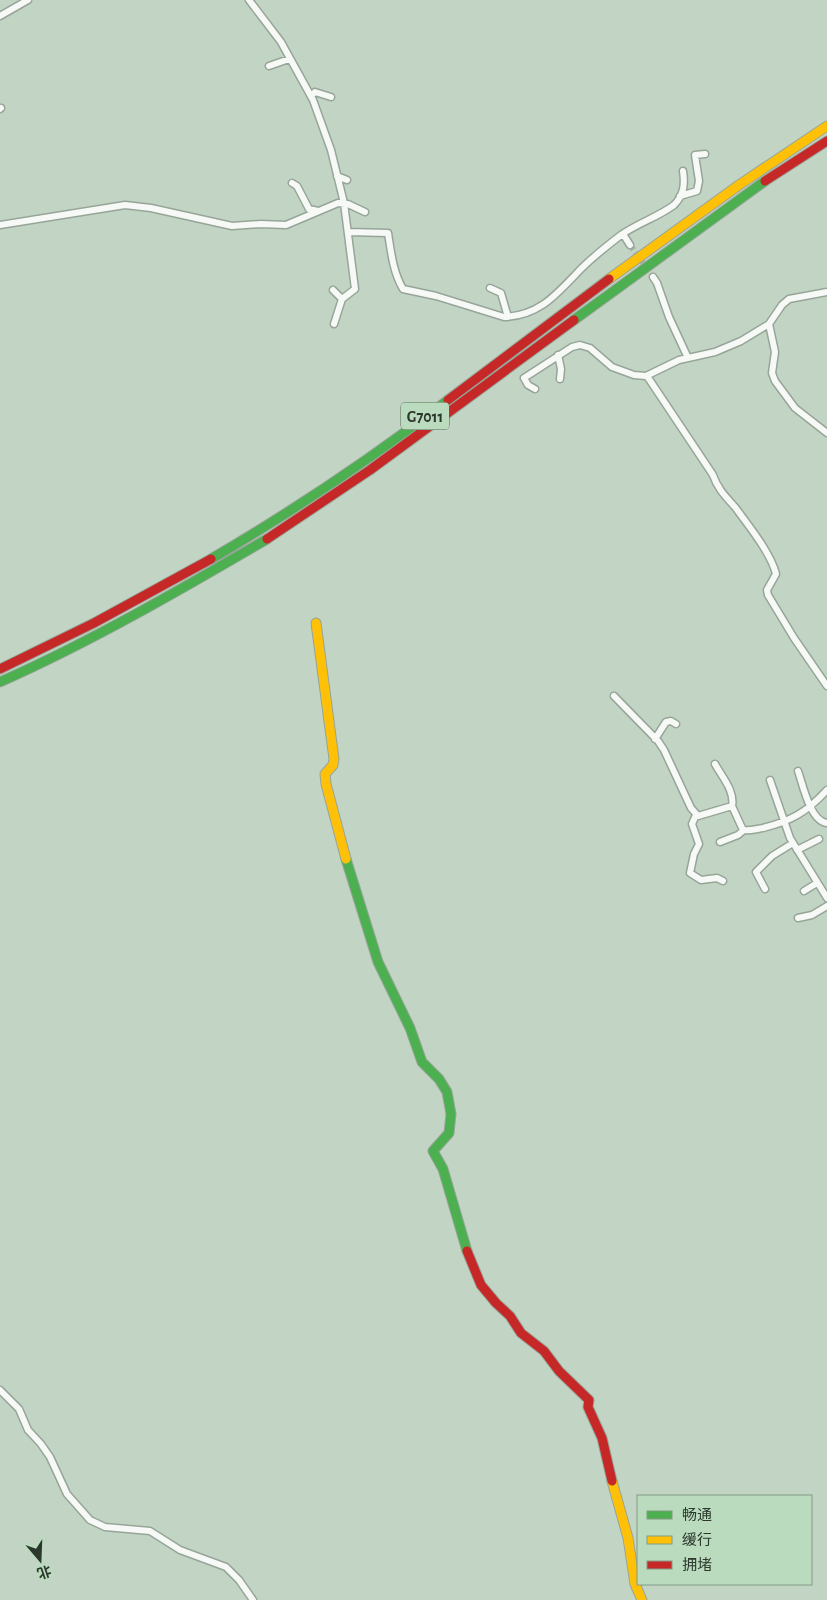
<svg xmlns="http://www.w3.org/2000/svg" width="827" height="1600" font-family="'Alegreya Sans','Noto Sans SC',sans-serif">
	<rect width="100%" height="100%" fill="#c2d4c4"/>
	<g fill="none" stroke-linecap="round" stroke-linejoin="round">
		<path stroke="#a4b5a6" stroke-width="6" stroke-dasharray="6 3" stroke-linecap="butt" d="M630,245L653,277"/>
		<defs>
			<path id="street" d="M249,0L281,42L313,100L331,150L344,203L355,289L342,299L334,324
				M0,16L28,0
				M269,66L289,59
				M312,95L315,92L331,97
				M0,109L1,108
				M337,176L347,180
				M292,183L297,186L309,209L318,211
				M680,196L697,191L699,181L695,155L705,154
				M0,225L125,205L151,208L232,226L261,224L286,225L338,203L348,204L365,212
				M348,232L388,233C391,252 393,272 403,289L436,296L504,317C538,316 555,296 577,273C588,261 608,245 621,235C638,223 658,217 674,205C684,195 685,184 683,171
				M623,234L630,245
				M653,277L657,283L669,317L688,358
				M490,288L501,293L508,317
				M333,290L342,299
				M769,324L775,352L772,373L775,381L795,408L827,433
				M558,355L561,369L560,379
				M647,376L713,475C717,488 726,497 735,507C748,525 771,553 776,574L767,590L768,595L794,638L827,686
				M535,389L528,385L524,378L572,347L580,345L590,348L612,367L634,375L646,376L679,360L715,352L741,341L769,324L782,305L789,299L827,292
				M614,696L658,741L664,750L691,808L698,816L732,806L743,830C750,831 756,829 763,828C791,821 807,812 827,790
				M655,739L666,722L671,721L676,724
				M715,764C722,777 735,791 732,806
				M798,771C803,785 810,821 827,823
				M770,780L790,838L827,898
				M696,815L692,824L699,844L694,854L690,873L701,880L717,878L723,881
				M720,842L738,835L744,830
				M797,850L819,839
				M765,889L756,872L772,856L793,843
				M804,891L817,883
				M798,918L812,915L827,906
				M0,1390L19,1409L28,1430L41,1444L50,1457L67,1494L90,1520L105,1527L150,1531L180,1550L226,1567L239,1580L253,1600"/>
			<path id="fast" d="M574,320L765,181
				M211,559C293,511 372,458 448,400
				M0,682C92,641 180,590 267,539
				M346,859L378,962L410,1028L422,1062L439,1079L447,1092L451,1114L449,1133L433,1151L443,1169L467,1251"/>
			<path id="slow" d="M609,279L739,185L827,126
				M316,623L334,759L333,765L325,774L326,784L346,859
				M612,1481L628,1538L635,1584L642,1600"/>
			<path id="jam" d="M765,181L827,141
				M448,400L609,279
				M267,539L370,470L574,320
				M0,669L94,623L211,559
				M467,1251L481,1285L496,1303L510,1316L521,1333L544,1351L559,1371L589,1400L588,1407L602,1438L612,1481"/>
		</defs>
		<use href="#street" stroke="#97a598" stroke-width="9"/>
		<use href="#fast" stroke="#97a598" stroke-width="11"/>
		<use href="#slow" stroke="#97a598" stroke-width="11"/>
		<use href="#jam" stroke="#97a598" stroke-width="11"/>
		<use href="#street" stroke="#f6f9f6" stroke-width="6"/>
		<use href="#fast" stroke="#4caf50" stroke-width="9"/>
		<use href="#slow" stroke="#ffc107" stroke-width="9"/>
		<use href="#jam" stroke="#c62828" stroke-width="9"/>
	</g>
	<g text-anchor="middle" stroke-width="4.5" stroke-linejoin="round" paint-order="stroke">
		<rect fill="#bbdbbe" stroke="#576958" stroke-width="1" x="401" y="402.5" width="48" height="27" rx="4"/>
		<g font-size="16" font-weight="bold" fill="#2c382d">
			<text x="425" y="422">G7011</text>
		</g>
	</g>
	<rect x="637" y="1495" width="175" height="90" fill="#bbdbbe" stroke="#829a84"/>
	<rect x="647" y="1511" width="25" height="8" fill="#4caf50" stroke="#829a84"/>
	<text x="682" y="1520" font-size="15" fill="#2c382d">畅通</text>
	<rect x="647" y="1536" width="25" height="8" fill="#ffc107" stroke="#829a84"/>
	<text x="682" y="1545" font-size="15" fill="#2c382d">缓行</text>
	<rect x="647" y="1561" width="25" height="8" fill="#c62828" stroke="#829a84"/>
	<text x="682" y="1570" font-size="15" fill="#2c382d">拥堵</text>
	<g transform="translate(40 1560) rotate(161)" stroke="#bbdbbe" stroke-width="4" paint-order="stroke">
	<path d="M0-4L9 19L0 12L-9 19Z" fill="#2c382d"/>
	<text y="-8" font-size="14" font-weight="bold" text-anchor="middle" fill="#2c382d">北</text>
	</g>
</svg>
